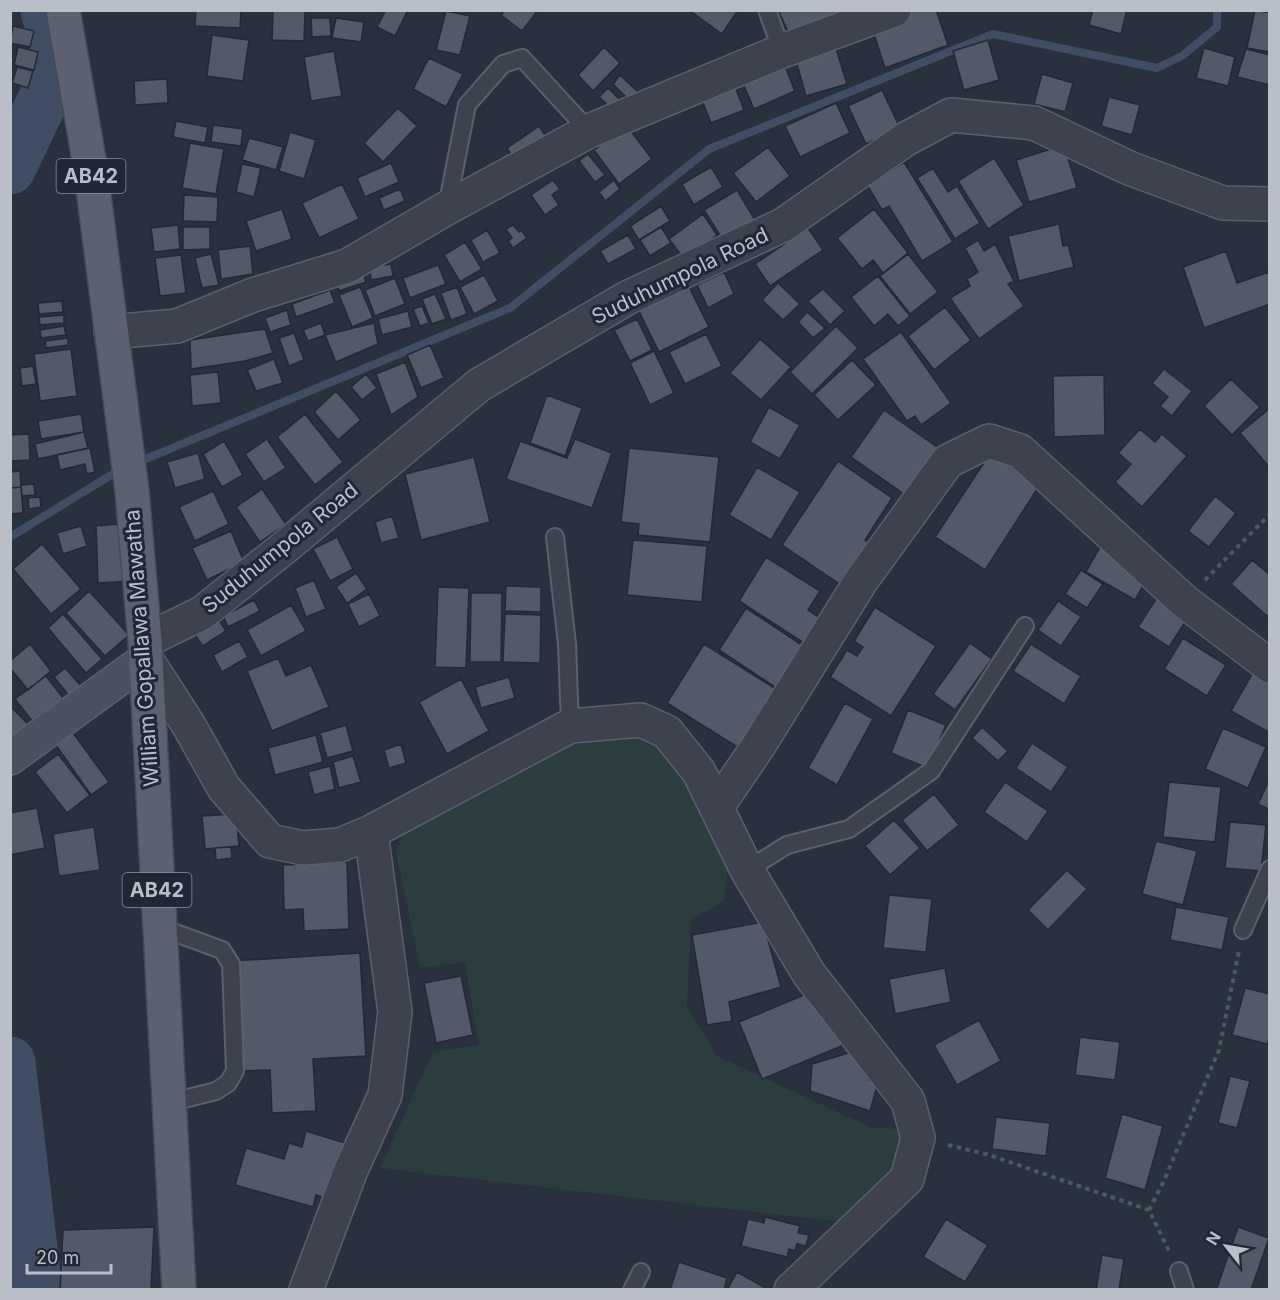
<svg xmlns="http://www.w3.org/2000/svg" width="1280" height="1300" font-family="Inter,sans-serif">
	<rect width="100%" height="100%" fill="#29303e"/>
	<path fill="#2c3d40" d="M601,727L677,747L729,861L724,901L691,920L687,1006L717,1056L872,1128L905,1129L890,1191L841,1222L380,1168L433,1052L479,1045L465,962L420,968L396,851L403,832Z"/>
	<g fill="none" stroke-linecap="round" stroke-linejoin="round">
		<path stroke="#414d65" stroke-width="8" d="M136,463L510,308L709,149L993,34L1157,68L1182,56L1217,27V10
			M10,537L121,469"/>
		<path stroke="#414d65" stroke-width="51" d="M10,169L60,64L46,10
			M10,1062L37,1290"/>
	</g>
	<path fill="#525969" stroke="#232936" stroke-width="1.5" d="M196,10H241L240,28L195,26Z
		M386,10H408L395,36L377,27Z
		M505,10H538L522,31L501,15Z
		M689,10H738L722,34Z
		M778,10H852L792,40Z
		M913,10H936L948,45L885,68L871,25Z
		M1093,10H1127L1121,34L1089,25Z
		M1255,10L1270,13V52L1247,48Z
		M273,11H305L304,41L272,40Z
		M446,11L470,16L460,55L436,50Z
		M311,18H330L331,36L312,37Z
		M336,18L364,22L361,42L332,38Z
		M13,26L34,31L30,47L10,43Z
		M212,35L249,40L243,81L207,76Z
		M988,40L999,80L964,90L953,51Z
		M834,42L847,84L806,96L794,54Z
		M18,47L38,52L34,70L14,65Z
		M604,47L620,63L593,91L578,75Z
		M1204,48L1235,57L1228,86L1196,78Z
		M1246,49L1270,55V85L1237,77Z
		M334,51L342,96L311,101L304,57Z
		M429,58L463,74L446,107L413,89Z
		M782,59L795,91L754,109L740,77Z
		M17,67L33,71L28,88L12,83Z
		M1042,74L1073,83L1065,112L1034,104Z
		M620,75L641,95L633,104L613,84Z
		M731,76L744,110L711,123L698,90Z
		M167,79L168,103L135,105L134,81Z
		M608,88L624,104L616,113L599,97Z
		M882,90L900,128L866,144L848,106Z
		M1109,97L1140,105L1132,135L1101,126Z
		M836,103L850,133L800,157L785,126Z
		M398,108L417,126L383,162L364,143Z
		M176,121L208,127L205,143L173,137Z
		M213,125L243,129L241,146L211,142Z
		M539,126L548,139L516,162L507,148Z
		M627,126L652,159L619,184L594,150Z
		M290,132L316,140L304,179L279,171Z
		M249,138L283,147L276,170L242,160Z
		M190,143L224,149L216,194L182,188Z
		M1064,145L1077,188L1029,202L1016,160Z
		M768,147L790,176L756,202L733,173Z
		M588,154L605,175L595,182L579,161Z
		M994,158L1024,205L988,229L958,181Z
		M904,162L953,242L922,261L889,206L882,210L867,185Z
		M391,163L399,182L365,197L357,178Z
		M242,164L261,168L254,197L236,192Z
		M711,167L723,187L694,205L682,184Z
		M933,168L948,192L957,186L980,223L955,239L917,178Z
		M553,180L560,189L552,195L559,205L545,215L531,195Z
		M614,180L620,189L605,201L599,192Z
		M342,184L359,219L319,238L302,203Z
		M400,189L405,201L384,210L379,198Z
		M737,190L755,220L723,240L704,210Z
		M184,195L218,197L217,222L183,221Z
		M661,206L670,221L639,240L630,226Z
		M282,209L292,239L256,251L246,221Z
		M874,209L908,253L883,273L873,260L862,269L837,238Z
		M703,214L717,235L684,259L669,239Z
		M1059,224L1063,246L1068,245L1074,267L1019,281L1008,236Z
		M178,225L180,249L154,252L151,228Z
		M513,225L519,232L521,230L527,238L513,248L508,241L512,238L506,229Z
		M183,227H210V249L183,250Z
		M661,227L671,243L650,256L640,240Z
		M808,228L823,250L770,286L755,264Z
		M487,230L500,253L483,262L471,240Z
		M628,235L636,249L608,264L600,251Z
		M978,240L984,251L995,244L1014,281L1008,284L1024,306L979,339L950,298L970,286L967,279L978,272L965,248Z
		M465,242L482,269L460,282L444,255Z
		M250,246L253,274L221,279L218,250Z
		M1226,251L1237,283L1269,272L1270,304L1204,328L1183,267Z
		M211,254L219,285L202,288L195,258Z
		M908,254L938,292L910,314L880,276Z
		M181,255L186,293L160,296L155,258Z
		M391,264L393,276L371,280L370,267Z
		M438,265L446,284L410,298L403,278Z
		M362,269L366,282L339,291L335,277Z
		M724,272L734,294L708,308L697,285Z
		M484,275L498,301L474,314L460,287Z
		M878,276L910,316L898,326L888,314L874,326L851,297Z
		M395,278L405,304L375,316L365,290Z
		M686,281L709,327L659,352L636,305Z
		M778,283L800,304L783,320L762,300Z
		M360,287L373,318L352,327L339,295Z
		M457,287L467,314L451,320L441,293Z
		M823,289L845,311L830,325L808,301Z
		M330,290L335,303L296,317L292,304Z
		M435,294L446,319L432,324L422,299Z
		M62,301L63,312L39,314L38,303Z
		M422,306L429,323L420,326L413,309Z
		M945,307L971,340L934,370L908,336Z
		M287,310L291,325L270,332L265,318Z
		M408,311L412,327L382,335L378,319Z
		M807,312L825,328L813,338L798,322Z
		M64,315V323L40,325L39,317Z
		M637,319L652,350L630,361L614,330Z
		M321,323L325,335L308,341L303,330Z
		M374,323L378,344L336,362L325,335Z
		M64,326L66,335L41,338L40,330Z
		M836,326L858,348L812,394L790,372Z
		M265,329L273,353L245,361L191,369L190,340Z
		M901,332L951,403L921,425L915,416L907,421L863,359Z
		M294,333L304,360L289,366L279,338Z
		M706,334L722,366L685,384L669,352Z
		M68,338V345L46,348L45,341Z
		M760,339L791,367L761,400L730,373Z
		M430,345L444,378L421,388L407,355Z
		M71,349L77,396L40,401L34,354Z
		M654,351L674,393L650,405L630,363Z
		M274,359L283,383L256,391L247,370Z
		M852,360L876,385L838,420L814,395Z
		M405,362L418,397L391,415L376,374Z
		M33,366L36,384L22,386L20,368Z
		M1164,369L1192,391L1172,416L1160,406L1168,397L1152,383Z
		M218,372L221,403L192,406L190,375Z
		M366,374L377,388L362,400L351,387Z
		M1104,375L1105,435L1054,437L1053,376Z
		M1231,379L1260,407L1232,435L1204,406Z
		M336,391L361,420L338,440L314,412Z
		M547,395L582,408L565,456L530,443Z
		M769,407L800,425L780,459L750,442Z
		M1270,408V468L1240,433Z
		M884,410L940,449L907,496L851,457Z
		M81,414L84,432L41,439L38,421Z
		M305,414L343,462L315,485L277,437Z
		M1140,429L1155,442L1162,434L1187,456L1142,507L1115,482L1131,464L1118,453Z
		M84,432L88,448L38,459L35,444Z
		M29,434L30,460L10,461V435Z
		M267,439L286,468L264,482L245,454Z
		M575,439L612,453L592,508L506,479L520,441L567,458Z
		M224,441L243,475L222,487L203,454Z
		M995,446L1043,480L985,570L935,537Z
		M90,448L95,472L87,474L85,464L60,470L57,455Z
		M629,448L719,457L710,542L638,535L639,524L621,522Z
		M198,453L205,479L175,488L167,462Z
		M474,457L490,522L421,540L405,474Z
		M838,461L892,498L865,540L872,545L844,587L782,545Z
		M757,467L800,492L771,540L729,515Z
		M20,471L21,487L10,488V472Z
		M34,484L35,495L22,496L21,485Z
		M21,487L23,513L10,514V488Z
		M262,489L286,524L260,542L236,507Z
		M213,491L229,524L195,541L179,507Z
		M1215,496L1236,513L1209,547L1188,531Z
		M40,497L41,507L29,509L28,498Z
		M392,516L399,538L381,543L375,522Z
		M131,523L134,581L98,583L96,526Z
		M81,526L87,546L63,554L57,533Z
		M231,531L244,562L207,580L192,548Z
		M337,537L353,569L330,581L313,549Z
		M633,540L707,546L702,602L627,595Z
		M42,544L81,589L51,614L13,569Z
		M1100,547L1149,575L1135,600L1086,572Z
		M766,557L820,591L808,610L820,618L804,643L739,601Z
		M1252,560L1270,575V613L1267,616L1231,584Z
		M1081,570L1103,584L1087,608L1065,594Z
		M356,573L367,589L347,603L336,587Z
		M314,580L326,609L306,617L295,588Z
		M506,586L541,587V612L505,611Z
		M438,587L469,588L466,668L435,667Z
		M1163,588L1193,610L1169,647L1138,627Z
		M89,591L129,635L105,656L66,613Z
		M471,593H502L501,662H470Z
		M369,594L380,616L359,627L348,604Z
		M254,600L260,611L228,627L223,616Z
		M1058,601L1081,617L1061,646L1038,630Z
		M291,605L306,631L261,656L247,630Z
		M875,607L936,646L891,716L830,677L847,650L857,656L863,647L854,641Z
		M746,608L811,651L784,693L719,650Z
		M63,614L102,659L86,673L48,628Z
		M505,614L541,615L540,663L503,662Z
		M219,620L226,631L203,646L195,635Z
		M1183,638L1226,665L1207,696L1164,669Z
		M239,641L248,657L222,672L213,655Z
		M970,643L992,659L955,710L933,694Z
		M30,644L51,671L28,690L10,668V661Z
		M704,644L787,696L750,755L667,703Z
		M1031,644L1081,676L1064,704L1013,671Z
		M278,658L286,676L311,665L329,707L272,731L247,671Z
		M1258,664L1270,671V733L1231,711Z
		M65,668L82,687L70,697L54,677Z
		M46,676L63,698L33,722L15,699Z
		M509,677L515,698L481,708L475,687Z
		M461,679L489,731L447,754L419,702Z
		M845,703L873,719L837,785L808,768Z
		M10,706L28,724L10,741Z
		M908,710L946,725L928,768L891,753Z
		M346,725L353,751L327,758L320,733Z
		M68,726L109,782L91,795L51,738Z
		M982,727L1008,751L998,761L972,738Z
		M1223,728L1266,747L1248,788L1205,769Z
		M316,735L323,762L275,775L268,748Z
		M1032,743L1068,767L1051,792L1016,768Z
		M401,744L406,763L389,768L384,750Z
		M58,754L90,795L67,813L35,772Z
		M353,756L361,782L339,788L333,762Z
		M330,766L335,789L314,795L308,772Z
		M1270,779V810L1258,804Z
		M1005,782L1048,811L1027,842L984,812Z
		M1169,782L1221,787L1215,842L1163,837Z
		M934,794L959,825L927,851L902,820Z
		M37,808L45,848L10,855V813Z
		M236,814L239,846L205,849L202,816Z
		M894,820L920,848L890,875L865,846Z
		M1230,822L1266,825L1261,871L1225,868Z
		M94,827L100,870L59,876L53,834Z
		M1156,841L1197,851L1183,905L1142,894Z
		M231,847L232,858L216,860L215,848Z
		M347,862L349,929L304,931L303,909L284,910L283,865Z
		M1067,870L1087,889L1048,930L1028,910Z
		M889,895L932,899L926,952L883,948Z
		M1176,907L1229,917L1222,950L1170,940Z
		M763,922L781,987L729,1002L732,1021L707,1025L692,935Z
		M360,953L366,1056L313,1059L316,1111L272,1113L270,1070L238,1071L232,961Z
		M945,968L951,1002L895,1014L889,979Z
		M461,976L473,1035L436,1043L424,983Z
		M1245,988L1270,994V1037L1267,1044L1232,1035Z
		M816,990L851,1042L762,1079L739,1022Z
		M979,1020L1001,1061L957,1085L934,1045Z
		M1080,1037L1120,1042L1115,1080L1075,1075Z
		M848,1053L863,1056L869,1072V1080H879L870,1111L810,1091L812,1064Z
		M1230,1076L1250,1081L1237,1128L1218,1123Z
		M1122,1114L1163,1126L1145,1190L1105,1178Z
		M996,1117L1050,1123L1046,1156L992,1149Z
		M306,1131L355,1146L339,1202L316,1195L313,1207L235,1185L246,1148L284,1159L289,1143L302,1147Z
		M765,1217L800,1226L798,1233L809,1235L806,1246L797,1244L795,1251L789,1249L787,1257L741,1246L748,1219L764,1223Z
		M946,1219L988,1245L965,1282L923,1257Z
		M154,1227L151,1290H60L63,1230Z
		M1238,1227L1269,1238L1251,1290H1221L1217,1288Z
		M1102,1255L1124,1259L1119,1290H1096Z
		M679,1262L727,1278L724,1290H670Z
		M737,1272L764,1287L763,1290H727Z"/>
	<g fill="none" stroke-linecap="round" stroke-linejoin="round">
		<defs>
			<path id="lane" d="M767,10L782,51
				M447,207L467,105L503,64L522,58L589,131
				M555,537L567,644L570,726
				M747,870L787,845L849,829L931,771L1025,626
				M159,927L222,950L231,964L235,1071L228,1083L216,1091L168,1103
				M1243,930L1270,869
				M1179,1271L1185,1290
				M632,1290L641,1272"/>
			<path id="street" d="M111,332L177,326L253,295L347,266L447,208L589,131L782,51L894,10
				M145,641L202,613L285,547L479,385L627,298L783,225L906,139L951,115L1034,123L1129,168L1223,203L1270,204
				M146,659L188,724L224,788L270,841L303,848L340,845L371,832L570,726L641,720L667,732L699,772L747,870L809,974L908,1101L918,1138L907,1179L791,1290
				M717,807L759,745L861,581L948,461L989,441L1020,451L1184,601L1270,666
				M306,1290L351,1170L385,1095L395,1012L371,832"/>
			<path id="secondary" d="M10,758L146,659"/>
			<path id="primary" d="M63,10L90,165L132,491L145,641L179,1290"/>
		</defs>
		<use href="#lane" stroke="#5a606c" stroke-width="20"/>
		<use href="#street" stroke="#5a606c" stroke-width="36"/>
		<use href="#secondary" stroke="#5a606c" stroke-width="36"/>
		<use href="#primary" stroke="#464b58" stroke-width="36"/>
		<path stroke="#4b5a5e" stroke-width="4" stroke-dasharray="4.5 4.5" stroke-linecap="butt" d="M1205,580L1270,514
			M948,1145L986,1154L1149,1210L1170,1253
			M1149,1210L1163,1183L1219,1050L1239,951"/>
		<use href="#lane" stroke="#3d424e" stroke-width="16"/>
		<use href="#street" stroke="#3d424e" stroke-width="33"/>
		<use href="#secondary" stroke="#4b5161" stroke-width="33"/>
		<use href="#primary" stroke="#5b616e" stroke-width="33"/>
	</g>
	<g text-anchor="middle" stroke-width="6" stroke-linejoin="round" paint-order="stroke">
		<g fill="#212734" stroke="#8b919c" stroke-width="1.5">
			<rect x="56.5" y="159" width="69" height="34" rx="4.5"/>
			<rect x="122.5" y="873" width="69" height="34" rx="4.5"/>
		</g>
		<g font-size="20" font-weight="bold" fill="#b9bec9">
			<text x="91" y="183">AB42</text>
			<text x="157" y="897">AB42</text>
		</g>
		<g font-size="21" fill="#b9bec9" stroke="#212734">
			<text transform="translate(680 276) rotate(-26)" y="7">Suduhumpola Road</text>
			<text transform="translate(280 548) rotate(-39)" y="7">Suduhumpola Road</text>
			<text transform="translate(142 648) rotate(-94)" y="7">William Gopallawa Mawatha</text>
		</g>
	</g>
	<rect width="1280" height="1300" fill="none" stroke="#b9bec9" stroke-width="24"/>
	<g transform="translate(1226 1246) rotate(301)" stroke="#212734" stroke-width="4.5" paint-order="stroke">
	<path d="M0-4.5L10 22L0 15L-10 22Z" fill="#b9bec9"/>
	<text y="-9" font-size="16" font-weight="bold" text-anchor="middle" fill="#b9bec9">N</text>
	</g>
	<path d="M27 1264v9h84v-9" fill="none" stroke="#b9bec9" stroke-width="3"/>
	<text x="36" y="1264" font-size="18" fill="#b9bec9" stroke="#212734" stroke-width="4.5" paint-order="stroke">20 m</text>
</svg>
